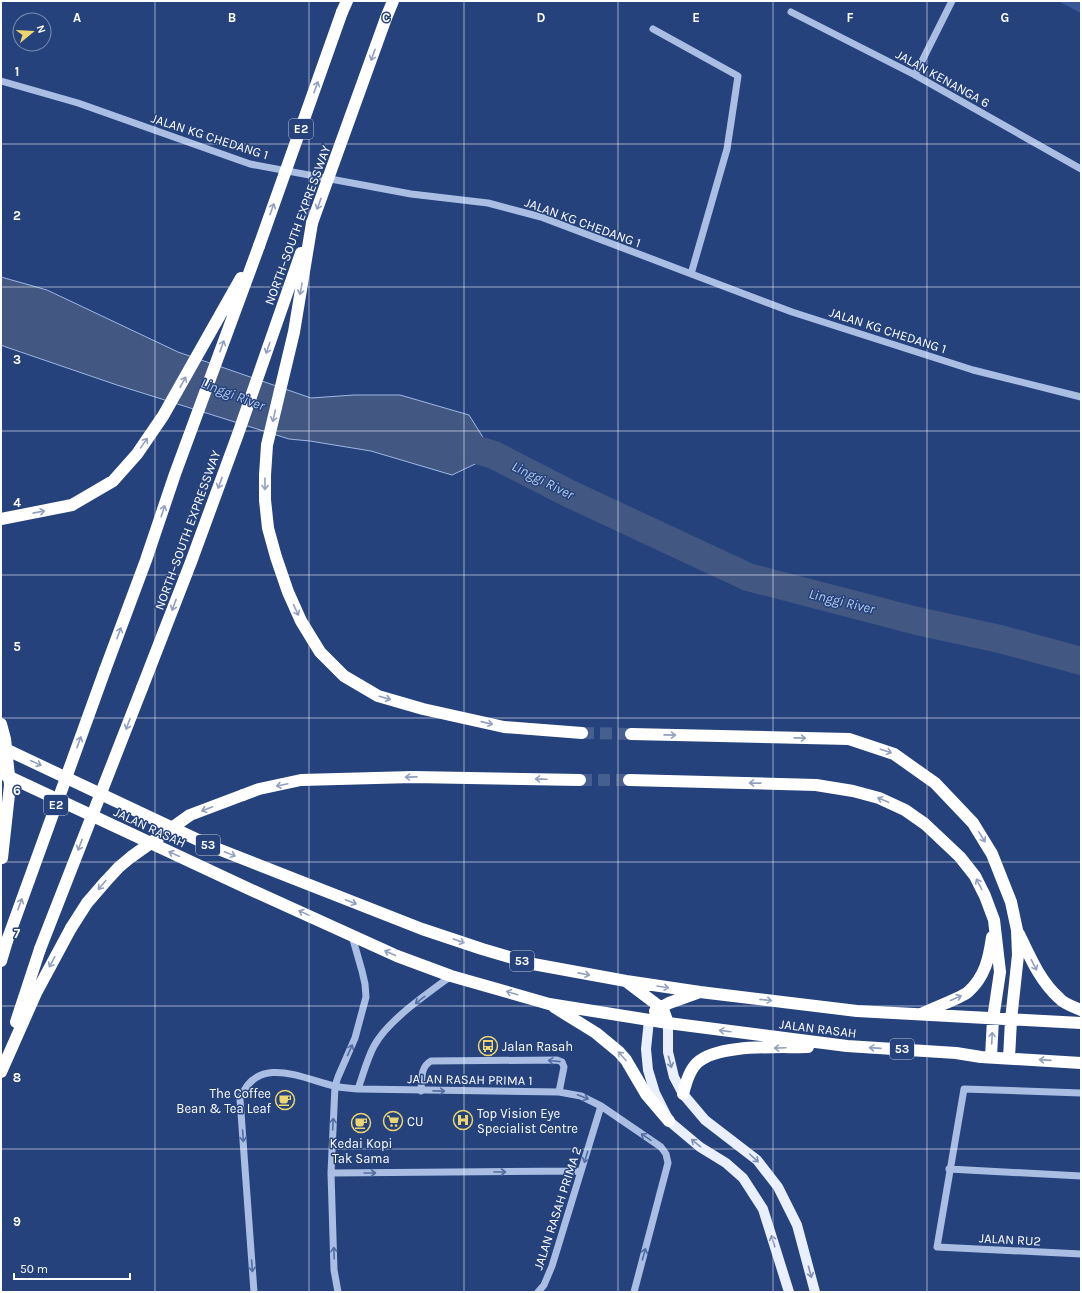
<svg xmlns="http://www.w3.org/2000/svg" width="1082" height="1293" font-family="Karla,sans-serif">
	<rect width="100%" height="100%" fill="#26427c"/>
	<path fill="#395a99" d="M1058,1H1081V13Z"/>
	<path fill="#425781" stroke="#9eb8e5" d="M1,277L47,290L178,352L311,398L354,395H400L469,415L494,455L452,475L371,451L310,441L289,439L117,385L6,347L1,345Z"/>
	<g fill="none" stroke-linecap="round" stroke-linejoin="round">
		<path stroke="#425781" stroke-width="28" d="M458,444L494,455L570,494L748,577L917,621L1000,639L1081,661"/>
		<path stroke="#475e90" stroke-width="12" stroke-dasharray="12 6" stroke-linecap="butt" d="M582,733L631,734
			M580,780H629"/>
		<path stroke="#aabee4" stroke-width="7" d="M791,12L915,75L1081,169
			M653,29L738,76L727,149L691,274
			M915,75L952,1
			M1,81L78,103L250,164L411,194L488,203L541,217L792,312L973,370L1081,397
			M358,1089C363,1075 367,1059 374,1046C388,1020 427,994 451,976
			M421,1091C422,1080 420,1067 431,1061L557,1060L562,1062L564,1067L559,1092
			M1081,1093L964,1089L937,1247L1081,1254
			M949,1169L1081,1176
			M331,1173L581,1171
			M254,1292L240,1099C257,1054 301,1078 334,1086C342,1088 350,1088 358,1089L559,1092L581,1096L601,1106L661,1147L666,1154L668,1163L634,1292
			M338,1292L334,1270L331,1173L335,1086L338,1077L355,1038L366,997L365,984L362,971L352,936
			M538,1292L544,1285L552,1266L601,1106"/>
		<path stroke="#eaeffc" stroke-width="10" d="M649,1020L646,1049L648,1070L655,1093L669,1121L700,1147L726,1163L743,1178L763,1209L789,1292
			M668,1023V1052L674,1077L683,1094L705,1120L757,1160L778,1187L797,1225L815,1292"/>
		<path stroke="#fff" stroke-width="12" d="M342,12L347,1
			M386,18L393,1
			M312,223L294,332L267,445L265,475V500L268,528L276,557L288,592L301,621L320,652L344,676L378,696L423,709L504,727L582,733
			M1,519L72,505L113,481L137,454L163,416L241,278
			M105,670L146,560L175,474L259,246
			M142,688L191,562L238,434L301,253
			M631,734L849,739L894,754L935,783L973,823L992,854L1011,902L1017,930L1018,955L1011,1020L1009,1058
			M1,747L213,847L422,929L482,949L533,964L626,981L700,992L857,1011L1081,1023
			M1,773L247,888L397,956L451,976L549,1004L668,1023L847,1046L956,1053L981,1057L1081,1063
			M629,780L816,785L853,791L879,798L905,810L925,824L960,857L975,876L985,896L994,920L1000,972L993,1019L991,1057
			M243,795L259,789L301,780L413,777L580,780
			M1019,934C1030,957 1040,981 1059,998C1064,1004 1074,1007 1081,1010
			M1,961L7,941
			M627,982L660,1007L664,1012L668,1023
			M554,1007L596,1033L619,1052L626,1060L646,1094L669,1121
			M655,1011L669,1003L697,993
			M923,1013C933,1008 961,998 968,992C985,977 989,958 992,937
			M16,1022L40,949
			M1,1072L36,993L71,928
			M683,1094C686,1083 689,1071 697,1063C718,1043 780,1048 808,1047"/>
		<path stroke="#fff" stroke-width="12" d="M312,223L386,18
			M259,246L342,12
			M1,724L5,739L10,785L2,858
			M71,928L87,903L106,881L119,867L131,857L190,815L243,795
			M7,941L105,670
			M40,949L142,688"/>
	</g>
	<defs><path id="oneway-shaft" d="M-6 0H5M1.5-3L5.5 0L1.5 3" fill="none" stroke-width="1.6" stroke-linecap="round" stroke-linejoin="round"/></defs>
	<g stroke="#92a0be">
		<use href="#oneway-shaft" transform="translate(373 55) rotate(110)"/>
		<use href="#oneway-shaft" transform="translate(316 87) rotate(-70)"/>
		<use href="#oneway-shaft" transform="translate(319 204) rotate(110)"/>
		<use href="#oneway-shaft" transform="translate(272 209) rotate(-70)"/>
		<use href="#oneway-shaft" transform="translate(301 289) rotate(100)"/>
		<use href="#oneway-shaft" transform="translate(222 346) rotate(-70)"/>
		<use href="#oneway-shaft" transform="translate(268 348) rotate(109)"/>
		<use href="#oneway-shaft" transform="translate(183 382) rotate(-61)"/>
		<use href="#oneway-shaft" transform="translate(274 416) rotate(103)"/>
		<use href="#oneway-shaft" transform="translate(144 443) rotate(-55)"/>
		<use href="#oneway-shaft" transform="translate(220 483) rotate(110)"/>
		<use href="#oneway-shaft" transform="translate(265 484) rotate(90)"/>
		<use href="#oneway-shaft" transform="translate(163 511) rotate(-72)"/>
		<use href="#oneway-shaft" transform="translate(39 512) rotate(-11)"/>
		<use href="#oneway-shaft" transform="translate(174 605) rotate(111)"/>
		<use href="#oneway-shaft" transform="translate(296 610) rotate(65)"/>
		<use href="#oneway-shaft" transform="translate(119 633) rotate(-70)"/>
		<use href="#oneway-shaft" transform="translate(385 698) rotate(16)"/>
		<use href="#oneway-shaft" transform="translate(487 723) rotate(13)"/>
		<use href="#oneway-shaft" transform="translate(128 724) rotate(111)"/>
		<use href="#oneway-shaft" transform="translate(670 735) rotate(1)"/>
		<use href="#oneway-shaft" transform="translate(800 738) rotate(1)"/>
		<use href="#oneway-shaft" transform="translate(79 742) rotate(-70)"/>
		<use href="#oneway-shaft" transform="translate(886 751) rotate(18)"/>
		<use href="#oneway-shaft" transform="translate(36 763) rotate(25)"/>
		<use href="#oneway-shaft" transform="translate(411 777) rotate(179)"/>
		<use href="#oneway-shaft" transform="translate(541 779) rotate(-178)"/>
		<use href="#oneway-shaft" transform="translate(755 783) rotate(-179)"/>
		<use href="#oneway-shaft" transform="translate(282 785) rotate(168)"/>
		<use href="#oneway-shaft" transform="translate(883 800) rotate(-157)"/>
		<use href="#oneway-shaft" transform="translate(207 809) rotate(159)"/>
		<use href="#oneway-shaft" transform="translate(982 837) rotate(58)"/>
		<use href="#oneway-shaft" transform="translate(80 845) rotate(111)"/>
		<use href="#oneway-shaft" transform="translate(174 854) rotate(-155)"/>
		<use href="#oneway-shaft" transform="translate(230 854) rotate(22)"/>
		<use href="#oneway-shaft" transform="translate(979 884) rotate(-117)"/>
		<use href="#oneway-shaft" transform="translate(102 885) rotate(130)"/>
		<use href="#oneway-shaft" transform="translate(351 902) rotate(21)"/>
		<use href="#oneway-shaft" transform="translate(20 904) rotate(-70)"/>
		<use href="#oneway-shaft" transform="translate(304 913) rotate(-155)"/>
		<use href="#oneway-shaft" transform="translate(459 941) rotate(19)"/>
		<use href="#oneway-shaft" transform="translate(390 953) rotate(-156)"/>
		<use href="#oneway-shaft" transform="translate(52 962) rotate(118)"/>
		<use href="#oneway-shaft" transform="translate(1034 965) rotate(63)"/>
		<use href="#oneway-shaft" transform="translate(584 974) rotate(11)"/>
		<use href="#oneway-shaft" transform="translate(663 987) rotate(9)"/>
		<use href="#oneway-shaft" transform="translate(512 993) rotate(-163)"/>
		<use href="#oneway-shaft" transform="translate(956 998) rotate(-24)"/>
		<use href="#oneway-shaft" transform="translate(766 1000) rotate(6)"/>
		<use href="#oneway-shaft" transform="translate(725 1031) rotate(-173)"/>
		<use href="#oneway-shaft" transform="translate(992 1038) rotate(-87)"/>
		<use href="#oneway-shaft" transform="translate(780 1048) rotate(178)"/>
		<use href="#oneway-shaft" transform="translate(875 1048) rotate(-176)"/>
		<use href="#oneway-shaft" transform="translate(622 1056) rotate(-132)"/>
		<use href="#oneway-shaft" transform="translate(1045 1060) rotate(-176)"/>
	</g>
	<g stroke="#546da0">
		<use href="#oneway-shaft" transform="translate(420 1000) rotate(142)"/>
		<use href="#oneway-shaft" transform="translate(350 1050) rotate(-66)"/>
		<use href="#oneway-shaft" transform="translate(554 1061) rotate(-174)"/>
		<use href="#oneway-shaft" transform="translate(439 1091) rotate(1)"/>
		<use href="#oneway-shaft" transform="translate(583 1097) rotate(21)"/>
		<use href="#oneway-shaft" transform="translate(333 1124) rotate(-87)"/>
		<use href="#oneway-shaft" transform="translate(243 1136) rotate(86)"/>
		<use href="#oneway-shaft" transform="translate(646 1137) rotate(-146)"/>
		<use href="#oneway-shaft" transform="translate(586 1157) rotate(107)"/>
		<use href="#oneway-shaft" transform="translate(500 1172)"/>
		<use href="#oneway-shaft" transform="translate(370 1173)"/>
		<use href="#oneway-shaft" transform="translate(334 1253) rotate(-92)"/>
		<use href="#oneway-shaft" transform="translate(644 1254) rotate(-75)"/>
		<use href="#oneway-shaft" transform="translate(252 1266) rotate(86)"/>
	</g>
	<g stroke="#7e90b6">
		<use href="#oneway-shaft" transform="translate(670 1062) rotate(75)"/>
		<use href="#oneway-shaft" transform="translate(696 1143) rotate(-141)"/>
		<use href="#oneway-shaft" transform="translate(754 1158) rotate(42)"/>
		<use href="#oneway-shaft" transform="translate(773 1241) rotate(-107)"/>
		<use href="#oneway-shaft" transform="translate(810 1272) rotate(75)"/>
	</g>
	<path fill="none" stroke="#fff" stroke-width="1" stroke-opacity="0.55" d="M155,1V1292M309,1V1292M464,1V1292M618,1V1292M773,1V1292M927,1V1292M1,144H1081M1,287H1081M1,431H1081M1,575H1081M1,718H1081M1,862H1081M1,1006H1081M1,1149H1081"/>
	<defs>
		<symbol id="bus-ring" viewBox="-11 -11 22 22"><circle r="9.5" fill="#26427c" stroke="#edd66f" stroke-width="1.5"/><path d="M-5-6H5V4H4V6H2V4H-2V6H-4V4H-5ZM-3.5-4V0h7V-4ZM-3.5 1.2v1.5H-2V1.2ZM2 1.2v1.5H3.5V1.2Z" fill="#edd66f"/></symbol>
		<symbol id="cafe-ring" viewBox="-11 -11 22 22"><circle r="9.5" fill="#26427c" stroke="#edd66f" stroke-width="1.5"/><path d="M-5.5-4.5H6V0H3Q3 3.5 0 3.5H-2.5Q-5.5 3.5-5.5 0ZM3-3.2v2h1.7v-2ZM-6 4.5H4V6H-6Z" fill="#edd66f"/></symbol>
		<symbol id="hospital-ring" viewBox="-11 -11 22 22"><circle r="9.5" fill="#26427c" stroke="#edd66f" stroke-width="1.5"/><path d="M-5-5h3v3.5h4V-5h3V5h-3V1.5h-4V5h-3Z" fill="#edd66f"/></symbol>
		<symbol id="supermarket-ring" viewBox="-11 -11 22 22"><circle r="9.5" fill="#26427c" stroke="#edd66f" stroke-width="1.5"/><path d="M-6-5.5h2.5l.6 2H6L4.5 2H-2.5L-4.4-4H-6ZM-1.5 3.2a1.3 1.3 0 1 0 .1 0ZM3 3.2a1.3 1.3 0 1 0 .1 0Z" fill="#edd66f"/></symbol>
	</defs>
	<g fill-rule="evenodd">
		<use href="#bus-ring" x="477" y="1035" width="22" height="22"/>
		<use href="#cafe-ring" x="274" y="1089" width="22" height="22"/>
		<use href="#hospital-ring" x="452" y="1109" width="22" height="22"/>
		<use href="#supermarket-ring" x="382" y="1110" width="22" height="22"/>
		<use href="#cafe-ring" x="350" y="1112" width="22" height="22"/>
	</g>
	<g text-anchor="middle" stroke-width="3" stroke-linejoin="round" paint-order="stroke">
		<g fill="#26427c" stroke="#bec6d8" stroke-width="1">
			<rect x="289" y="119" width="24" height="20" rx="3"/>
			<rect x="44" y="795" width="24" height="20" rx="3"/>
			<rect x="196" y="835" width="24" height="20" rx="3"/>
			<rect x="510" y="951" width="24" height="20" rx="3"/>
			<rect x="890" y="1039" width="24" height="20" rx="3"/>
		</g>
		<g font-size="12" font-weight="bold" fill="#fff">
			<text x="301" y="133">E2</text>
			<text x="56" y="809">E2</text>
			<text x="208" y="849">53</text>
			<text x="522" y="965">53</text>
			<text x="902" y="1053">53</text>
		</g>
		<g font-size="13" fill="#fff" stroke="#26427c">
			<text transform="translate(943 78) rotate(29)" y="5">JALAN KENANGA 6</text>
			<text transform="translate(210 136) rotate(18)" y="5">JALAN KG CHEDANG 1</text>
			<text transform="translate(583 222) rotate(20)" y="5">JALAN KG CHEDANG 1</text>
			<text transform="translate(297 225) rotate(-70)" y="5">NORTH–SOUTH EXPRESSWAY</text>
			<text transform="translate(888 330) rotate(18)" y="5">JALAN KG CHEDANG 1</text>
			<text transform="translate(187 530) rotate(-70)" y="5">NORTH–SOUTH EXPRESSWAY</text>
			<text transform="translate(150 827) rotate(25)" y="5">JALAN RASAH</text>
			<text transform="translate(818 1028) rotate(7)" y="5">JALAN RASAH</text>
			<text transform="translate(470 1079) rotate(1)" y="5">JALAN RASAH PRIMA 1</text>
			<text transform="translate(557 1208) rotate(-72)" y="5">JALAN RASAH PRIMA 2</text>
			<text transform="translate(1010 1239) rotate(3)" y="5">JALAN RU2</text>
		</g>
		<g font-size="13" fill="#fff" stroke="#26427c" text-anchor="start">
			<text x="502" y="1051">Jalan Rasah</text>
			<text x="271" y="1098" text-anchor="end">The Coffee<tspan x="271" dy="15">Bean &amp; Tea Leaf</tspan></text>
			<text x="477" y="1118">Top Vision Eye<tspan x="477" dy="15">Specialist Centre</tspan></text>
			<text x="407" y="1126">CU</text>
			<text x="361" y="1148" text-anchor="middle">Kedai Kopi<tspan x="361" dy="15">Tak Sama</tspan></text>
		</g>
		<g font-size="14" font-style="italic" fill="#b5c9ec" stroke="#26427c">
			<text transform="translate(233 394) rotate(21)" y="5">Linggi River</text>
			<text transform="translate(543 480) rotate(27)" y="5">Linggi River</text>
			<text transform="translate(842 601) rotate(14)" y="5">Linggi River</text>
		</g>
	</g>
	<g font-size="13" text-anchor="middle" font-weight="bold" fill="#fff" stroke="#26427c" stroke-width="3" stroke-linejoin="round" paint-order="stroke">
		<text x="77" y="22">A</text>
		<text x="232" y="22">B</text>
		<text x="386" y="22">C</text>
		<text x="541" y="22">D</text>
		<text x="696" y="22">E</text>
		<text x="850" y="22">F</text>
		<text x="1005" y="22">G</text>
		<text x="17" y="76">1</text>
		<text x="17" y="220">2</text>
		<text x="17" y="364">3</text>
		<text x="17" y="507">4</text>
		<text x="17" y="651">5</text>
		<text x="17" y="795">6</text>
		<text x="17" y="938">7</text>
		<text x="17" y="1082">8</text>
		<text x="17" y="1226">9</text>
	</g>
	<rect width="1082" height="1293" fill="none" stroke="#ffffff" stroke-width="4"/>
	<g transform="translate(32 32) rotate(72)"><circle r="19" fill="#26427c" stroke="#7d8eb0"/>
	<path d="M0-3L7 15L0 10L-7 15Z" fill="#edd66f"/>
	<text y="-6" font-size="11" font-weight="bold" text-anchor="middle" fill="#ffffff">N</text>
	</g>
	<path d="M14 1273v6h116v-6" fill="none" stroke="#ffffff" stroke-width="2"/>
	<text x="20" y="1273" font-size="12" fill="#ffffff" stroke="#26427c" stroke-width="3" paint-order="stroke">50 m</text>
</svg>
